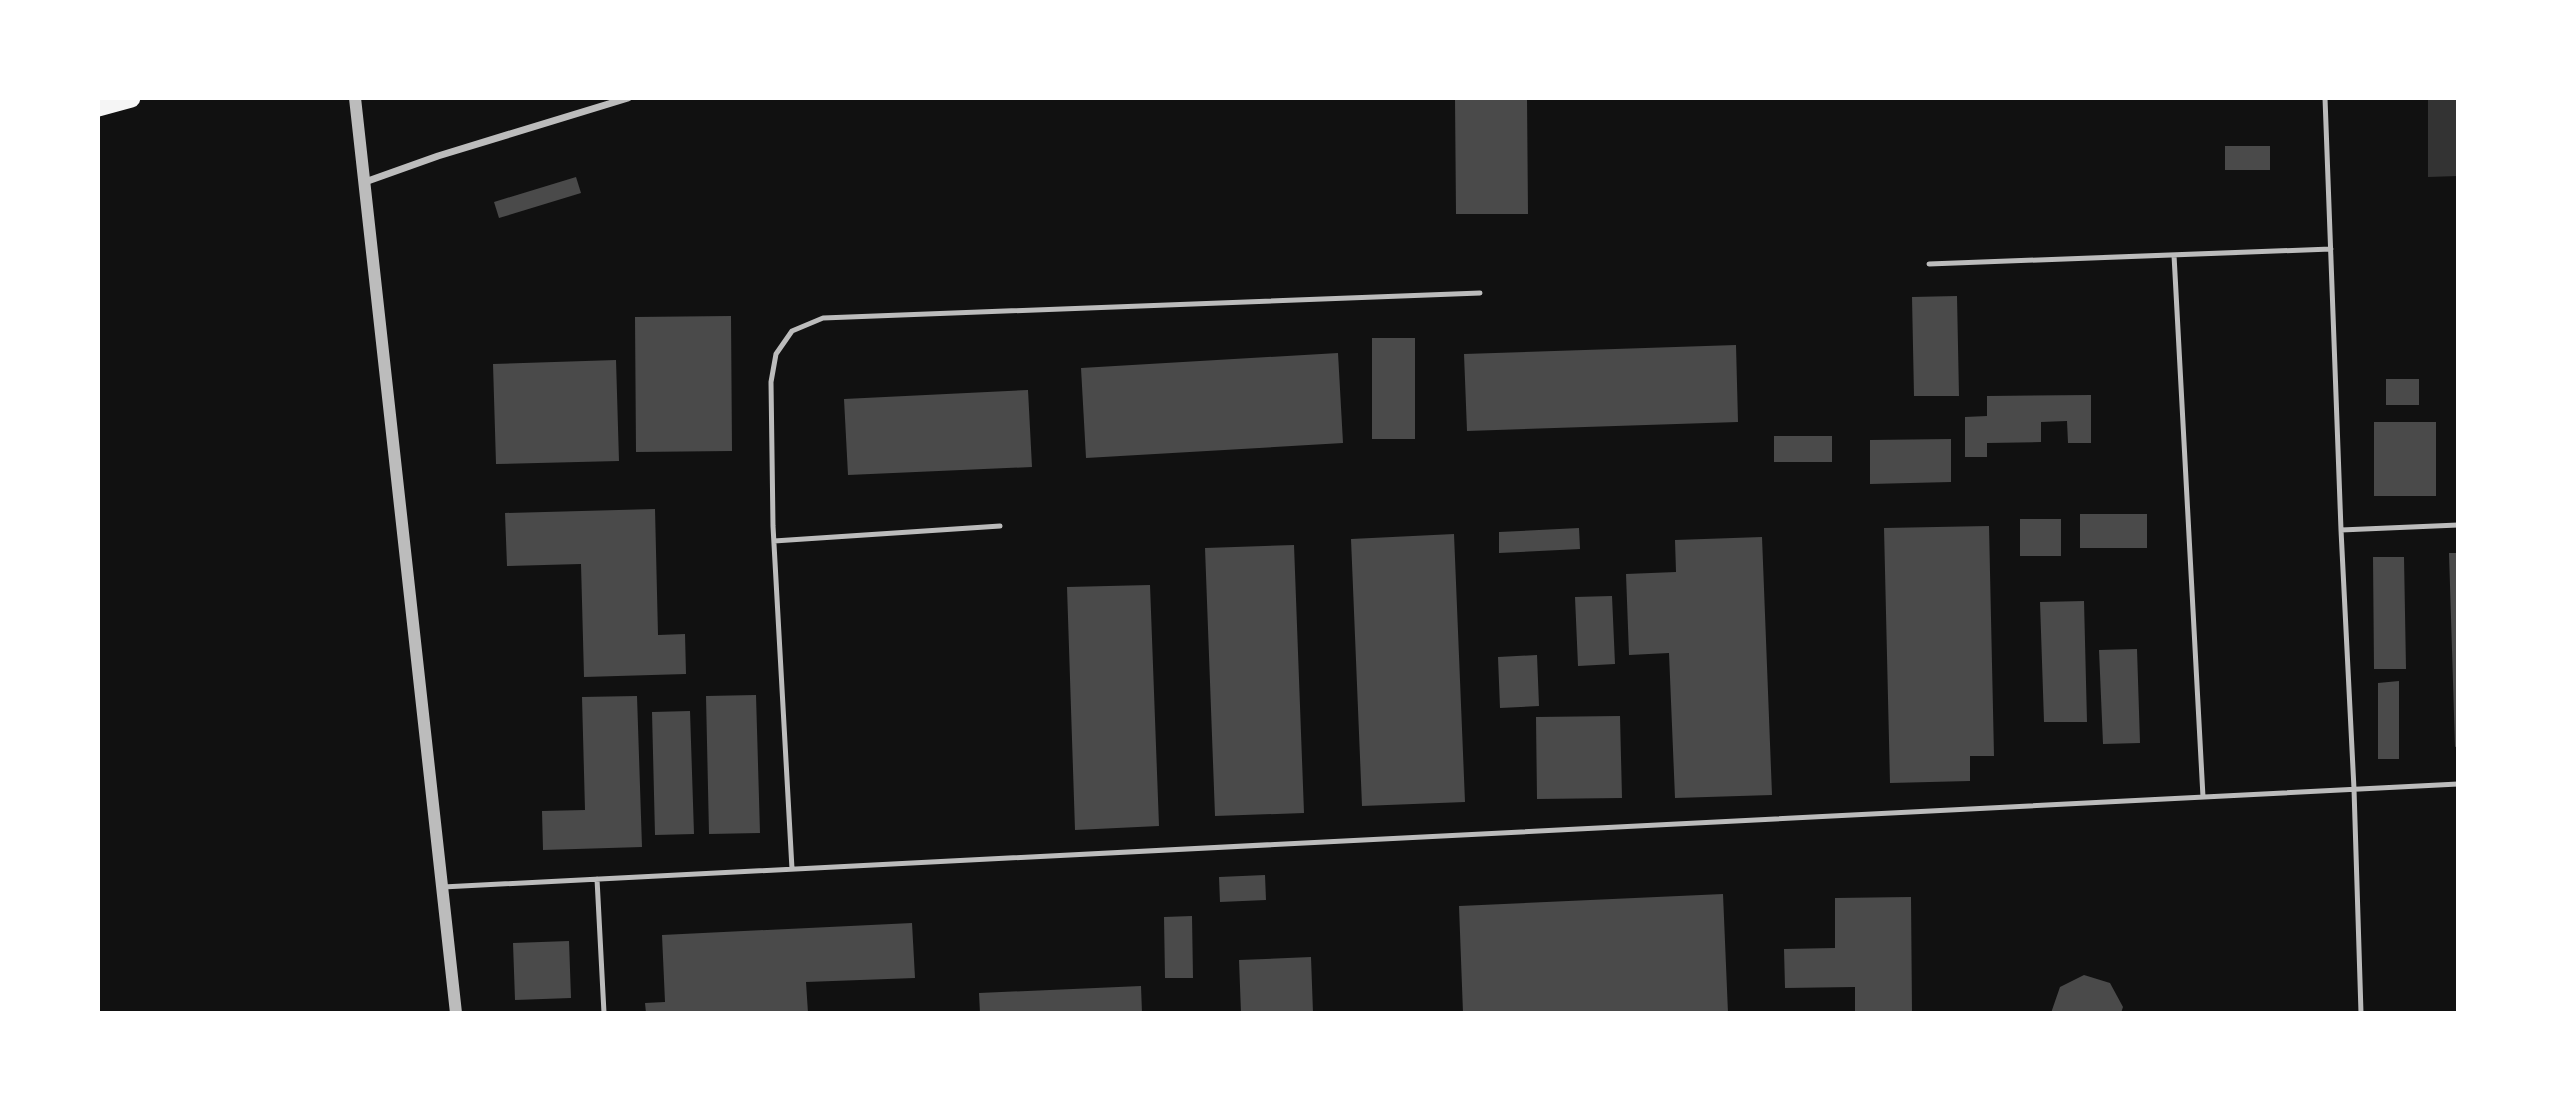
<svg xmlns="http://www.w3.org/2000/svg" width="2556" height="1111" font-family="'PT Serif',serif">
	<rect width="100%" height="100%" fill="#111"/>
	<path fill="#333" d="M2428,98H2458V176L2428,177Z"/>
	<path fill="#4a4a4a" d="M1455,98H1527L1528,214H1456Z
		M2225,146H2270V170H2225Z
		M576,177L581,193L499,218L494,202Z
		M1957,296L1959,396H1914L1912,297Z
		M731,316L732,451L636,452L635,317Z
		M1372,338H1415V439H1372Z
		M1736,345L1738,422L1467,431L1464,354Z
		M1338,353L1343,443L1086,458L1081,368Z
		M616,360L619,461L496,464L493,364Z
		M2386,379H2419V405H2386Z
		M1028,390L1032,467L848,475L844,399Z
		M2091,395V443H2068L2067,421L2041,422V442L1987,443V457H1965V417L1987,416V396Z
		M2374,422H2436V496H2374Z
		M1774,436H1832V462H1774Z
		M1951,439V482L1870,484V440Z
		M655,509L658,635L685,634L686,674L584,677L581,564L507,566L505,513Z
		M2080,514H2147V548H2080Z
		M2020,519H2061V556H2020Z
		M1989,526L1994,756H1970V781L1890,783L1884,528Z
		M1579,528L1580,549L1499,553V532Z
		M1454,534L1465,802L1362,806L1351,539Z
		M1762,537L1772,795L1675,798L1669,653L1629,655L1626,574L1676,572L1675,540Z
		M1294,545L1304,813L1215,816L1205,548Z
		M2449,553H2458V746L2455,747Z
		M2373,557H2404L2406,669H2374Z
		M1150,585L1159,826L1075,830L1067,587Z
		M1612,596L1615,664L1578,666L1575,597Z
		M2084,601L2087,722H2044L2040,602Z
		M2137,649L2140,743L2103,744L2099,650Z
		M1537,655L1539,706L1500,708L1498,657Z
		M2399,681V759H2378V683Z
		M756,695L760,833L709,834L706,696Z
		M637,696L642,847L543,850L542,811L585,810L582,697Z
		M690,711L694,834L655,835L652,712Z
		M1620,716L1622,798L1537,799L1536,717Z
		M1265,875L1266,900L1220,902L1219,877Z
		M1723,894L1728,1013H1463L1459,906Z
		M1911,897L1912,1013H1855V987L1785,988L1784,949L1835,948V898Z
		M1192,916L1193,978H1165L1164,917Z
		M912,923L915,978L806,982L808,1013H646L645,1003L665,1002L662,935Z
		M569,941L571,998L515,1000L513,943Z
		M1311,957L1313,1013H1241L1239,960Z
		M2084,975L2110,983L2123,1007L2121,1013H2051L2060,987Z
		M1141,986L1142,1013H980L979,993Z"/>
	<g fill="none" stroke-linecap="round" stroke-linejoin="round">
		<path stroke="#bcbcbc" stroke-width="5" d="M2325,98L2341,530
			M2174,255L2203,797
			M1929,264L2331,249
			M774,541L1000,526
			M792,869L773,526L771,382L776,354L792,331L823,318L1480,293
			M597,879L604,1013
			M443,887L2458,784
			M2361,1013L2354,789L2341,530L2458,525"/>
		<path stroke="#bcbcbc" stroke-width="7" d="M365,182L438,156L628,98"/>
		<path stroke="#bcbcbc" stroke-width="12" d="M355,98L456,1013"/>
		<path stroke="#f5f5f5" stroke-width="19" d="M98,107L131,98"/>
	</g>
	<rect width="2556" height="1111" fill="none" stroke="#ffffff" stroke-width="200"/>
</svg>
